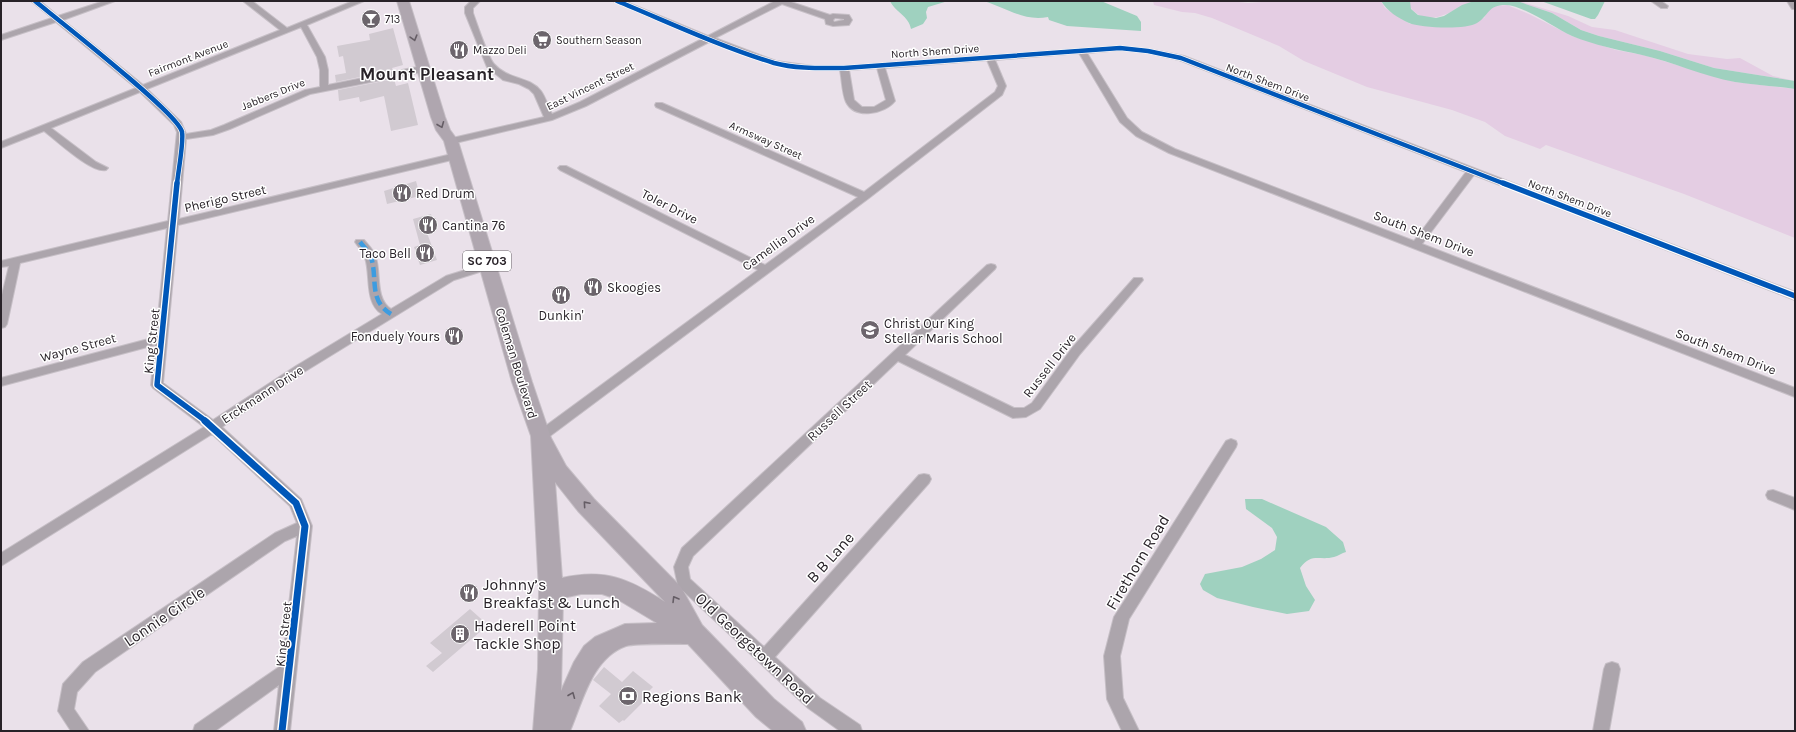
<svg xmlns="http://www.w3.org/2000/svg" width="1796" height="732" font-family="Karla,sans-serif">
	<rect width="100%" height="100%" fill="#eae1ea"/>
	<path fill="#e4cde3" d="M1153,1H1229L1248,3L1277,1H1381L1385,8L1410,24L1484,18L1489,9L1496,6L1507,5L1529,14L1572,36L1616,50L1643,55L1735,82L1795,89V238L1684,194L1546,145L1540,149L1505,136L1485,122L1452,110L1367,87L1304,61L1279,46L1212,18L1195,13L1182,12L1154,5Z
		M1410,1H1474C1457,7 1432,28 1415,12C1411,9 1409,6 1410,1Z
		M1517,1L1522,2L1568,16L1592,27L1615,30L1688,54L1727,59L1740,58L1773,76L1795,81L1714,68L1660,51L1599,36L1581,30L1552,13Z"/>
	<path fill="#9fd1bf" d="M890,1H948L928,7L926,12L927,18L923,24L911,29C909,16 895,12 890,1Z
		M983,1H1101L1137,16L1141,22V31L1067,26L1049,20L1048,17C1023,22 1006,7 983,1Z
		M1381,1H1410L1411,9L1418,15L1436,18L1444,16L1462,5L1474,1H1517L1552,13L1581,30L1599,36L1660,51L1714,68L1795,81V89C1775,86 1755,85 1735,82C1703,76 1673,62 1642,55C1619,50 1594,45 1572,36C1554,28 1525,6 1506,5C1487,5 1490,15 1477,23C1467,30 1420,28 1409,23C1398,18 1387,11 1381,1Z
		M1541,1H1605L1598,15L1595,19H1591Z
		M1245,499H1262L1326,527L1343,542L1346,552C1342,553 1338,556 1334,557C1319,561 1312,552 1300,568L1306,586L1315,600L1309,611L1287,614L1253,607L1217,598L1203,590L1200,584L1205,574L1242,567L1261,559L1275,550L1277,537L1272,528L1246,509Z"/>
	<path fill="#d1cad1" d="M393,28L403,65L392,68L393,70L336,82L335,75L346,73L343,56L339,57L337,46L370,40L369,34Z
		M394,79L396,86L408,83L418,125L391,131L384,96L360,102L359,97L339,101L338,90Z
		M416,181L420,196L387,204L384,191Z
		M431,214L436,230L427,233L437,260L420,265L414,247L420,245L413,219Z
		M470,609L488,625L433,672L426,666L442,653L430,643Z
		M604,667L622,682L633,671L653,687L645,695L648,697L624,721L623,720L619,723L599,706L611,694L593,680Z"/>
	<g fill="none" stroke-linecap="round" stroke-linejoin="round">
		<defs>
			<path id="minor" d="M31,1H40L58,16L104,1H115L63,20L143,85L280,30L243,1H252L287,28L353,1H364L307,25L325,57L328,70V85L422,66L426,69L422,72L310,94L230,129L213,135L186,139L179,219L456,153L461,156L456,159L178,225L163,383L213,420L296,366L382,314C364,303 371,275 365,258C363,251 359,248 355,242L356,240H364C369,246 374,250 376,258C381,273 375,299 391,309L446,276L488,263L493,266L492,268L454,280L304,372L222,427L301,499L312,526L290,731H274L279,685L215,731H193L195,725L282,665L297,536L285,541L95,672L77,692L74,709L89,731H71L58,711L63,684L83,662L275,533L297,523L290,506L212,434L1,566V553L204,427L153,388L151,385L155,345L1,386V378L156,337L167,228L20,263L7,324L5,327L1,328V299L9,266L1,267V261L168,221L177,132L174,125L140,92L51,128L96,162L108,168L106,170C92,174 56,140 44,131L1,148V142L136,88L56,22L1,40V35L52,18ZM301,27L317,57L320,70V87L305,90L224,125L211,130L186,134L181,122L147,89Z
				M471,1H480L473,8V13C477,24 488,57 494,64C508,80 529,76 541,91C546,98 548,107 552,114L580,102L702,39L613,1H624L708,36L775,1H788L830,15L833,14L849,15L852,20L849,25L833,26L826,24L825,19L782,4L715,38L776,61L813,66H844L1120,46L1148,49L1184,56L1795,292V300L1474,175L1422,244L1795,388V397L1169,153L1136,136L1120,122L1079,53L995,60L1006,86L1002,95L869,198L546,439L541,441L536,439L535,436L536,433L758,270L560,170L558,168L560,166H566L765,265L858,197L656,107L655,105L656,103H662L864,192L995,92L998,86L987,60L885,68L895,101C885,114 855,120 846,102C842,93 842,80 840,70H813L775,65L709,42L586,106L552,120L451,144L448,143L446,141L448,139L544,117L534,94L529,89L519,84L503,80L487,67L465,13V7ZM835,18L844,19V20L834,22L833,20ZM1120,50L1148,53L1179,60L1466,172L1414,241L1175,149L1142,132L1127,118L1087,53ZM877,68L886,100L874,107H862L854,100L849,70Z
				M1651,1H1661L1668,6L1667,8H1661Z
				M1787,1H1795V9H1792Z
				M991,264L995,265L996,267L995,269L905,355L1014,408H1024L1032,403L1072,348L1134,278H1142L1143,280L1080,354L1040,409L1026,417L1013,418L1009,416L898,361L693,556L688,567L690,579L764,647L919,475L924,474L929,475L931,479L929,483L775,657L820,698L860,725L862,731H840L808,708L678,586L674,567L682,548L987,265Z
				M1231,439L1236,441L1237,444L1236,447L1129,619L1120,656L1123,698L1139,731H1122L1107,699L1104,656L1114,617L1226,441Z
				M1773,490L1795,498V510L1768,499L1766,495L1768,491Z
				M1612,662L1618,664L1620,669L1609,731H1593L1604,669L1606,664Z"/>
			<path id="primary" d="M397,1H409L445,117L450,130L458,141L532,382L551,438L566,466L594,499L681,587L702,625L774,699L802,722L806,731H773L756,717L688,644C674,644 637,643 626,646C592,658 583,701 570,731H533L538,669L539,591L531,436L512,382L444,141L436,130L431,117ZM555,482L578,511L665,602C629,579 605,568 562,578ZM581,594H602L617,599L657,623L625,624L595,637L584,646L574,662L561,691L563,598Z"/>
		</defs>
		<use href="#minor" stroke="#c6bfc6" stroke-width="2"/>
		<use href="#primary" stroke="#c6bfc6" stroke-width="2"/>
		<use href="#minor" fill="#aca5ac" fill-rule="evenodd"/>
		<use href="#primary" fill="#afa6af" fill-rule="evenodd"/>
		<path stroke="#3d9ce0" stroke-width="4.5" stroke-dasharray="10 4.5" stroke-linecap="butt" d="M360,242C364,247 368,251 371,257C378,279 368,300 391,314"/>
		<defs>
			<path id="cycleway-far2" d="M35,1C57,19 179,114 182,132C184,142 178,172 177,184
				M617,1C668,22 721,47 774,63C796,69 821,68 844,68L1120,48L1148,51L1181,58L1505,184"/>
			<path id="cycleway-far1" d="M177,183L157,385L207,422
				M1503,183L1795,296"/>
			<path id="cycleway" d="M205,421L296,503L305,526L282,731"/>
		</defs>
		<use href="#cycleway-far2" stroke="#fff" stroke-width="6"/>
		<use href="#cycleway-far1" stroke="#fff" stroke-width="8"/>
		<use href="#cycleway" stroke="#fff" stroke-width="10"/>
		<use href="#cycleway-far2" stroke="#0057b8" stroke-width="4.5"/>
		<use href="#cycleway-far1" stroke="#0057b8" stroke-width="5.5"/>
		<use href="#cycleway" stroke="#0057b8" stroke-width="7"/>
	</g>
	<defs><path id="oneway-chevron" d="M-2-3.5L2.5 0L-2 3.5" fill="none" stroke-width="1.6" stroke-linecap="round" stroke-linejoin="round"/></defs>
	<g stroke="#655d65">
		<use href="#oneway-chevron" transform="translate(414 38) rotate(74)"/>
		<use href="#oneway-chevron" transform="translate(441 125) rotate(68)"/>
		<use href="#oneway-chevron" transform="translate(586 504) rotate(-131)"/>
		<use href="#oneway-chevron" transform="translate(675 599) rotate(-121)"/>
		<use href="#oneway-chevron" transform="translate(572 695) rotate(-68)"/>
	</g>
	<defs>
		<symbol id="bar-disc" viewBox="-11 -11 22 22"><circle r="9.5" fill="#6c656c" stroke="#fff"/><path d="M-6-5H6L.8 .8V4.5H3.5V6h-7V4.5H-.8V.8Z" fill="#fff"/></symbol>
		<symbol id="supermarket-disc" viewBox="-11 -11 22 22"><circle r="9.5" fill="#6c656c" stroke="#fff"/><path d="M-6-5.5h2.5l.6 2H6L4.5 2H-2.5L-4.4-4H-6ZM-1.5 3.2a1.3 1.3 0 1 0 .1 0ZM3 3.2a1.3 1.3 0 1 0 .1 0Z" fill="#fff"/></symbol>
		<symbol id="restaurant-disc" viewBox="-11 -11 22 22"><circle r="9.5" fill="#6c656c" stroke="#fff"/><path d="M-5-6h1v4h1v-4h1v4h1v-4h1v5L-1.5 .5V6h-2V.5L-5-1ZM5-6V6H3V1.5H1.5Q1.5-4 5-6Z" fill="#fff"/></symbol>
		<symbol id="school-disc" viewBox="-11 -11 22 22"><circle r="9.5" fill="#6c656c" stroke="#fff"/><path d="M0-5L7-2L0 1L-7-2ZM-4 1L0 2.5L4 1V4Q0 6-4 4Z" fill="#fff"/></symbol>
		<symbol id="building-disc" viewBox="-11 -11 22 22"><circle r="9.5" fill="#6c656c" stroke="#fff"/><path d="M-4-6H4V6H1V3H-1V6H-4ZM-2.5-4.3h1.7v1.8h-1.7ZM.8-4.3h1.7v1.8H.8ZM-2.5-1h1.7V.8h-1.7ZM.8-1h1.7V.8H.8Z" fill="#fff"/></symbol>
		<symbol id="bank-disc" viewBox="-11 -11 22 22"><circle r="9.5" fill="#6c656c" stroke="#fff"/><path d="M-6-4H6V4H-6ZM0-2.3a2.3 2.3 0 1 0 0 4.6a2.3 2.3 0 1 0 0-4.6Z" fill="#fff"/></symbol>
	</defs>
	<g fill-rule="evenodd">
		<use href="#bar-disc" x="360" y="8" width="22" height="22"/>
		<use href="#supermarket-disc" x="531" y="29" width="22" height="22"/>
		<use href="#restaurant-disc" x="448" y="39" width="22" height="22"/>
		<use href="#restaurant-disc" x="391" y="182" width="22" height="22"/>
		<use href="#restaurant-disc" x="417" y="214" width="22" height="22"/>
		<use href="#restaurant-disc" x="414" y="242" width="22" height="22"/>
		<use href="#restaurant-disc" x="582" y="276" width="22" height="22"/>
		<use href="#restaurant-disc" x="550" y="284" width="22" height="22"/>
		<use href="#school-disc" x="859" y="319" width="22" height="22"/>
		<use href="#restaurant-disc" x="443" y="325" width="22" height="22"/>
		<use href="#restaurant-disc" x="458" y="582" width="22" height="22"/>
		<use href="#building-disc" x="449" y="623" width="22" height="22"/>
		<use href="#bank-disc" x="617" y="685" width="22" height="22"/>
	</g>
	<g text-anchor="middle" stroke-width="3" stroke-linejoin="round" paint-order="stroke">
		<g font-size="11" fill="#282228" stroke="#fff" text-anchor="start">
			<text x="385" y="23">713</text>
			<text x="556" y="44">Southern Season</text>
			<text x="473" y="54">Mazzo Deli</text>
		</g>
		<g font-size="11" fill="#282228" stroke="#fff">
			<text transform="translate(935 51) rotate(-4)" y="4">North Shem Drive</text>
			<text transform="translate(188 58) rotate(-21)" y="4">Fairmont Avenue</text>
			<text transform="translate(1268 82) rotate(21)" y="4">North Shem Drive</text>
			<text transform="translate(590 86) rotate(-26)" y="4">East Vincent Street</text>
			<text transform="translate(273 94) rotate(-22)" y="4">Jabbers Drive</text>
			<text transform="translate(766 140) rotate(24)" y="4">Armsway Street</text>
			<text transform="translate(1570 198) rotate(21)" y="4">North Shem Drive</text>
		</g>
		<rect fill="#fff" stroke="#686468" stroke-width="1" x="463" y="251" width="48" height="20" rx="3"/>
		<g font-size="12" font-weight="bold" fill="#282228">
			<text x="487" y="265">SC 703</text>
		</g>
		<g font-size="13" fill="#282228" stroke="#fff" text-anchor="start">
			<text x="416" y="198">Red Drum</text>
			<text x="442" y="230">Cantina 76</text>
			<text x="411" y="258" text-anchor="end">Taco Bell</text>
			<text x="607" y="292">Skoogies</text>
			<text x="561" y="320" text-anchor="middle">Dunkin'</text>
			<text x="884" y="328">Christ Our King<tspan x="884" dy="15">Stellar Maris School</tspan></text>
			<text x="440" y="341" text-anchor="end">Fonduely Yours</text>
		</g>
		<g font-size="13" fill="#282228" stroke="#fff">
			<text transform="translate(225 198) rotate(-13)" y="5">Pherigo Street</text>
			<text transform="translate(670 206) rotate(27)" y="5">Toler Drive</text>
			<text transform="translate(1424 233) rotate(21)" y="5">South Shem Drive</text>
			<text transform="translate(778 242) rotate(-36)" y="5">Camellia Drive</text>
			<text transform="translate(151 341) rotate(-84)" y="5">King Street</text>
			<text transform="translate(78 347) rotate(-15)" y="5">Wayne Street</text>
			<text transform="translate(1726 351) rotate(21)" y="5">South Shem Drive</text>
			<text transform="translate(517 363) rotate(73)" y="5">Coleman Boulevard</text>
			<text transform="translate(1049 365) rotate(-52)" y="5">Russell Drive</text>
			<text transform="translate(262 394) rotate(-33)" y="5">Erckmann Drive</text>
			<text transform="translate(839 410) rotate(-43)" y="5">Russell Street</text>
			<text transform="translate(283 634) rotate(-84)" y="5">King Street</text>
		</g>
		<g font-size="16" fill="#282228" stroke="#fff">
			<text transform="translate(830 557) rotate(-48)" y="6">B B Lane</text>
			<text transform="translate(1137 562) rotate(-59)" y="6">Firethorn Road</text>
			<text transform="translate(164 616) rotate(-34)" y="6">Lonnie Circle</text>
			<text transform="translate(755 648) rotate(43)" y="6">Old Georgetown Road</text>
		</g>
		<g font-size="16" fill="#282228" stroke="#fff" text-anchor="start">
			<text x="483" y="590">Johnny’s<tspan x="483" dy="18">Breakfast &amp; Lunch</tspan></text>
			<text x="474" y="631">Haderell Point<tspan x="474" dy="18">Tackle Shop</tspan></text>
			<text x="642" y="702">Regions Bank</text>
		</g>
		<g font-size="18" font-weight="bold" fill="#282228" stroke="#fff">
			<text x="427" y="80">Mount Pleasant</text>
		</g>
	</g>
	<rect width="1796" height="732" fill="none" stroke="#282228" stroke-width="4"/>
</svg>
